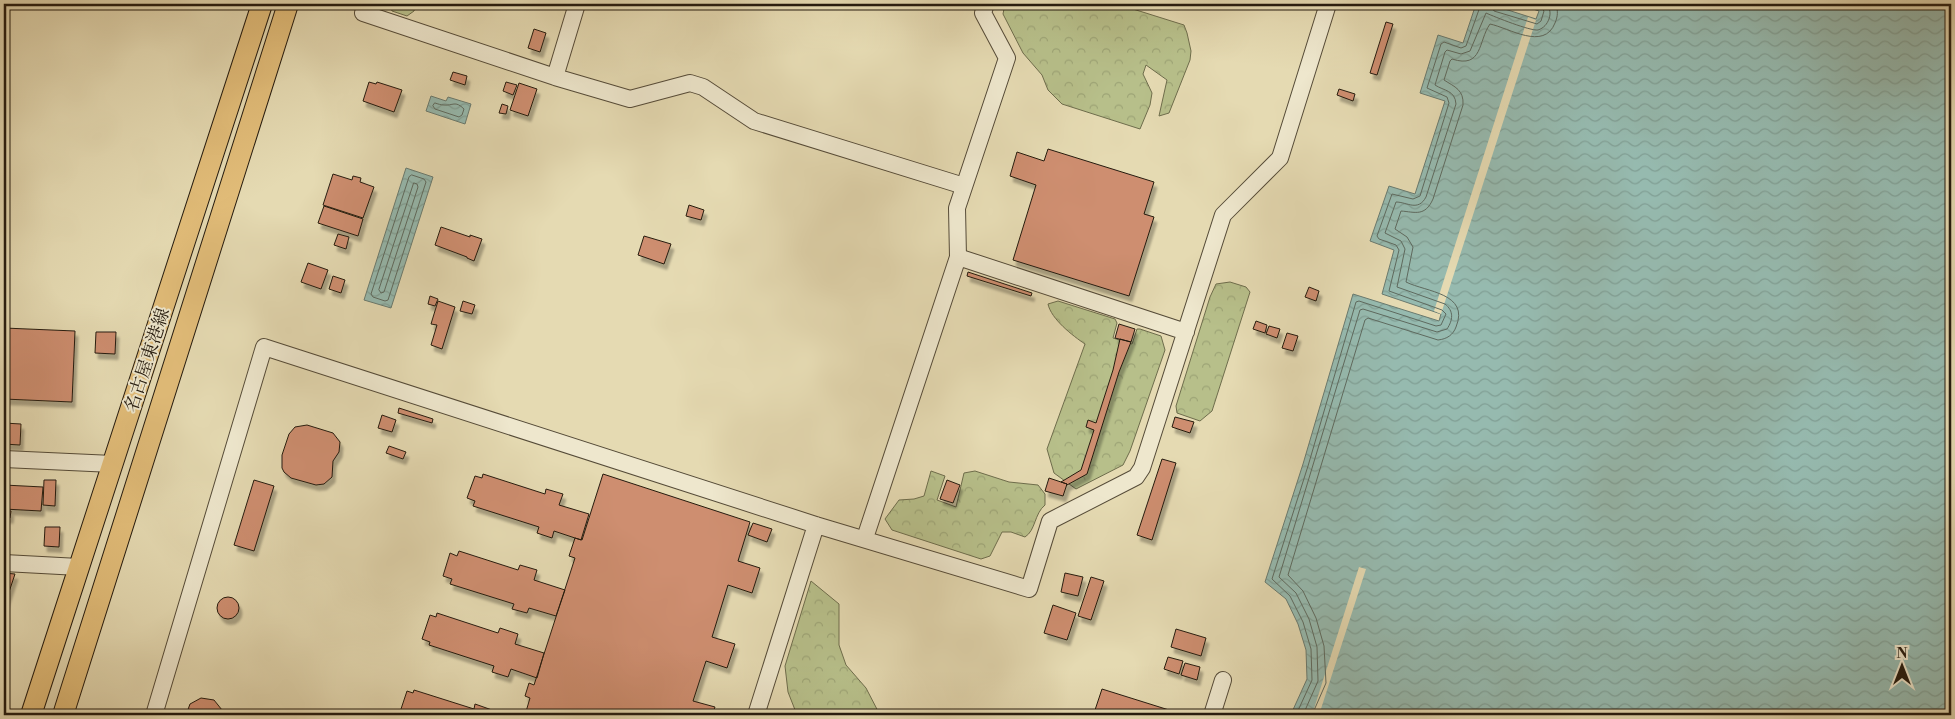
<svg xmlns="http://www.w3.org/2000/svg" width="1955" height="719" font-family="'Libre Bodoni','Noto Serif JP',serif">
	<defs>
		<pattern id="forest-crowns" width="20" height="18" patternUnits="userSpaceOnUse" patternTransform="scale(1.25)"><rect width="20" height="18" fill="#b7bf8a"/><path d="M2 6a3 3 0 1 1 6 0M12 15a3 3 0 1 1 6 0" fill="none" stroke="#9da476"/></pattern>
		<pattern id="water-waves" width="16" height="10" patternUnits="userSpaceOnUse" patternTransform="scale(1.25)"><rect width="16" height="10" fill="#96baaf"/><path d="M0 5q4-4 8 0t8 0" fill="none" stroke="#819f95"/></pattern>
		<filter id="shadow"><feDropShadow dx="3" dy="5.5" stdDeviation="1" flood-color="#0004"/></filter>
	</defs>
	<rect width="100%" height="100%" fill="#e5dab2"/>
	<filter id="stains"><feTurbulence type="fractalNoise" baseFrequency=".004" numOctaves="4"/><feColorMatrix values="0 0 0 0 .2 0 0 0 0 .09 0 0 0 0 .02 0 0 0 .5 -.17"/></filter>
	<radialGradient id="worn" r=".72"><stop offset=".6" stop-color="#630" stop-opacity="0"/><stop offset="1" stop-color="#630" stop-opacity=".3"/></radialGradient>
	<path fill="url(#forest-crowns)" stroke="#6e6d4c" d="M389,4H416L414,11L407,16L392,11Z
		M1005,4H1117L1184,25L1187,33L1191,51L1190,60L1169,113L1159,116L1167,80L1146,65L1143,74L1152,93L1150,105L1140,129L1062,104L1048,90L1042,75L1023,53L1003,14Z
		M1230,282L1246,287L1250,292L1212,411L1200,421L1177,413L1176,406L1210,297L1216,284Z
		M1058,301L1115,319L1117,323L1113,338L1132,344L1137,329H1140L1161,336L1165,350L1130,451L1123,465L1076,489L1054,473L1047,449L1085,344C1073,336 1051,319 1048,304Z
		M931,471L945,476L937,500L956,507L964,473L975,471L1009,482L1038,485L1045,494V505C1034,514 1036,530 1025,537L1011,532H1002L990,556L981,559L892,530L885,519L899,500L914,499L924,496Z
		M811,581L839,604V645L846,665L866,688L880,715H797L788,692L785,666Z"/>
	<path fill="url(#water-waves)" stroke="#697a6f" d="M1476,4H1489L1536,19L1539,11L1518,4H1951V715H1289L1292,712L1307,679L1306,650L1298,624L1286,599L1265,582L1303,464L1353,294L1439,321L1441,314L1382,294L1394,250L1370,241L1389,186L1415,194L1445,101L1420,93L1438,35L1463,43Z
		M431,96L446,101L448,97L471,104L465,124L426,111Z
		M406,168L433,177L391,308L364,300Z"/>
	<path fill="#e5dab2" d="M1528,17L1536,20L1441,314L1434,311Z
		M1359,567L1366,569L1319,715H1312Z"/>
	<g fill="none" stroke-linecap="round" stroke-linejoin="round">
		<path stroke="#5e6a5f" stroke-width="1" d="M1491,4L1494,11L1537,24L1541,21L1544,11L1541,7L1534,4
			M435,103C438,104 441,105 444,105C453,106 455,100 464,109L462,115L459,117L435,109L433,106Z
			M412,175L424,179L426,182L388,300L385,301L373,297L371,294L409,177Z
			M414,183L417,184L418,187L384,292L381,293L379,290Z
			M1296,715L1312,680L1311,649L1303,622L1290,596L1272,579L1308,466L1356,302L1359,301L1436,326L1441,325L1446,314L1442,310L1389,291L1399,250L1396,245L1379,239L1377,236L1392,194L1413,199L1420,196L1449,103L1447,97L1427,88L1441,44L1444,42L1461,48L1466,46L1481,4
			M1303,715L1318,681L1317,647L1309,619L1296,593L1279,577L1360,310L1363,309L1437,332L1447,329C1453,320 1454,311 1445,304L1397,287L1405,249L1401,241L1385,233L1396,202C1407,202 1418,212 1426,197L1456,104C1455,90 1444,91 1435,85L1445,52L1447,50L1461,54L1470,51L1486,13C1495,17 1530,31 1538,30C1544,28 1547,24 1549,19C1551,13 1550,9 1547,4
			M1312,715L1326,683L1324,646L1316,618L1303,591L1288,575L1365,320L1368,318L1438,340C1447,339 1453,335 1456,327C1470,293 1426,292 1406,282L1413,247L1407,237L1395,229L1401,211C1415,212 1425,217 1433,199L1463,105C1464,90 1455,87 1444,80L1450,61L1452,59C1483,69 1478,41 1490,24C1509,28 1544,51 1555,23C1558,16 1558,11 1556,4"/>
	</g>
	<path fill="#ce8e70" stroke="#251b0f" filter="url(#shadow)" d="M1386,22L1393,24L1377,75L1370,73Z
		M534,29L546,33L540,52L528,48Z
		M453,72L467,76L465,85L450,80Z
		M369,82L376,84L377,82L402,90L394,112L363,101Z
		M506,82L517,85L513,95L503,91Z
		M519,83L537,89L528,116L510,110Z
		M1339,89L1355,94L1353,101L1337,95Z
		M502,104L508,106L506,114L499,113Z
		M1048,149L1154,182L1144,214L1154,217L1129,296L1013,260L1036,185L1010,176L1017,152L1044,161Z
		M333,174L352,180L353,176L361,178L360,182L374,187L363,218L323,205Z
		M689,205L704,210L701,220L686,216Z
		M324,206L363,219L358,236L318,223Z
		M441,227L470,237V235L482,239L474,261L467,258V257L435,245Z
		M338,234L349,237L346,249L334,245Z
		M644,236L671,244L664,264L638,255Z
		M308,263L328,270L321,289L301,282Z
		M968,272L1032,293L1031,296L967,276Z
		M333,276L345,280L341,293L329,289Z
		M1309,287L1319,291L1316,301L1305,297Z
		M430,296L438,299L435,306L428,304Z
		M438,301L455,307L442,349L431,345L437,325L431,324Z
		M463,301L475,305L472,314L460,311Z
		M1256,321L1267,325L1265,333L1253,329Z
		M1119,324L1135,329L1131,342L1115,338Z
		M1269,326L1280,329L1277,338L1266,334Z
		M4,328L75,331L72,402L4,399Z
		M96,332H116L115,354L95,353Z
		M1287,333L1298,336L1293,351L1282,348Z
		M1120,339L1131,342L1119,372L1087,474L1067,485V484L1061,482L1081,470L1094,430L1086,427L1088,420L1096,423L1113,370Z
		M399,408L433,419L432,423L398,413Z
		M382,415L396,420L392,432L378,428Z
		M1175,417L1194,422L1190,433L1172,427Z
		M4,423L21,424L20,445L4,444Z
		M307,425L333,433L340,442L339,452L333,461L332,477L324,484L316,485L291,478L284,472L282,468V455L289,434L295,427Z
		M389,446L406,452L403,459L386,453Z
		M1162,459L1176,463L1152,540L1137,535Z
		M483,474L545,494L546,489L563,494L559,505L589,514L581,540L554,531L552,538L537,533L539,527L473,506L475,501L467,498L475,476L482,478Z
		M603,474L750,522L738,561L760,568L752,593L728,585L712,637L735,644L727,668L706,661L693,701L715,707L712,715H525L530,698L525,696L529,683L534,685L575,558L569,556L575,538L582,540Z
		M1049,478L1067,484L1063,496L1045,491Z
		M44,480H56L55,506L43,505Z
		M254,480L274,486L254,551L234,545Z
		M947,480L960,485L953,503L940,499Z
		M4,485L43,487L41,511L4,509Z
		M4,510L11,511L10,518L4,517Z
		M753,523L772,529L767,542L748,535Z
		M45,527H60L59,547L44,546Z
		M459,551L518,570L520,565L537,570L534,580L565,590L556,616L529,608L527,613L512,609L514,604L450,584L452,579L443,576L450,553L457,556Z
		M4,573L15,574L4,607Z
		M1065,573L1083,577L1078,596L1061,592Z
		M1091,577L1104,581L1091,620L1078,616Z
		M217 608a11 11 0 1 1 22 0a11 11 0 1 1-22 0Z
		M1053,605L1076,613L1067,640L1044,633Z
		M437,613L498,633L500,628L518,634L515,644L544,653L537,678L511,669L508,677L492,672L494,666L429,645L430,642L422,639L430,615L436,617Z
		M1176,629L1206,638L1201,656L1171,647Z
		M1168,657L1183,661L1179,674L1164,669Z
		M1185,663L1200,667L1197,680L1181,675Z
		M1102,689L1169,710L1168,715H1098L1094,713Z
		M414,690L474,709L475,704L492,710L490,715H399L407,691L413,693Z
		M201,698L214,700L222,710L223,715H186L190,704Z
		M247,710H253L262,715H237Z"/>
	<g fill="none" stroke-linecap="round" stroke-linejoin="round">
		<defs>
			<path id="minor" d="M366,4L363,13L555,77
				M577,4L555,77L630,99L690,83L703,87L754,121L964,186
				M958,257L1186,332
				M4,459L113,464
				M865,538L958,257L957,208L1007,58L983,13L986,4
				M4,563L79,567
				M154,715L264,347L816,525L1029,589L1050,521L1136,477L1142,468L1223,215L1280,158L1328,4
				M756,715L816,525
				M1212,715L1223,680"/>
			<path id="major" d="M31,715L262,4
				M63,715L288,4"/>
		</defs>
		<use href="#minor" stroke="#554b38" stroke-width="18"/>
		<use href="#major" stroke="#251b0f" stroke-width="22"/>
		<use href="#minor" stroke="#eee7cd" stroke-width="16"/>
		<use href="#major" stroke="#e2bd79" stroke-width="20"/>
	</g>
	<g text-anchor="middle" stroke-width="4" stroke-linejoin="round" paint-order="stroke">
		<g font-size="18" fill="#251b0f" stroke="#eee7cd">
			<text transform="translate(147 360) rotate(-72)" y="6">名古屋東港線</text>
		</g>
	</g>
	<rect width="1955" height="719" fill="none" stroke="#e5dab2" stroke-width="20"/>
	<rect x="5" y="5" width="1945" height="709" fill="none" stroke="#251b0f" stroke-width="2.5"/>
	<rect x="10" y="10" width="1935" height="699" fill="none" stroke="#251b0f"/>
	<g transform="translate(1902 666)" stroke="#eee7cd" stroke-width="4" paint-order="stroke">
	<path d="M0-4L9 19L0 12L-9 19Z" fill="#251b0f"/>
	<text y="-8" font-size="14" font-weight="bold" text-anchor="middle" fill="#251b0f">N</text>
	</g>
	<rect width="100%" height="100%" filter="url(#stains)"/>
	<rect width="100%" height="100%" fill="url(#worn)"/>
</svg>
